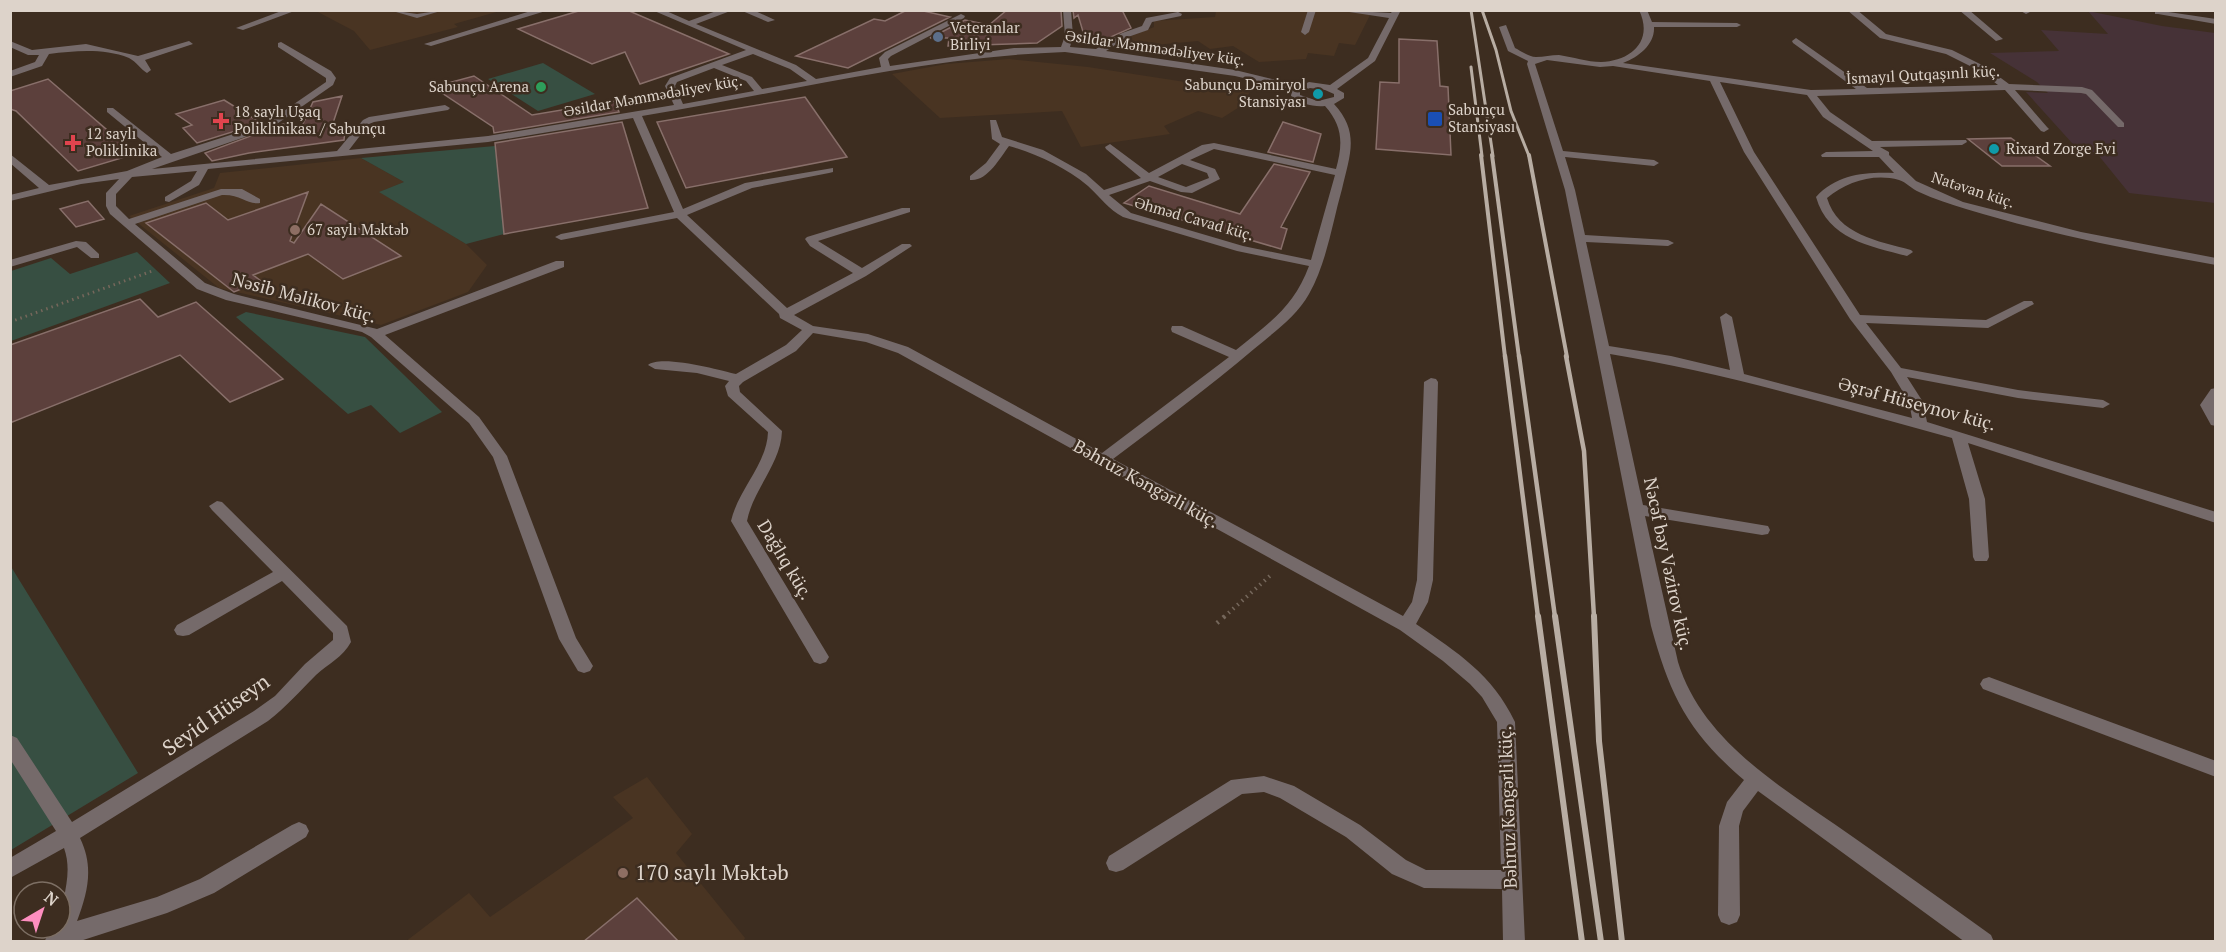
<svg xmlns="http://www.w3.org/2000/svg" width="2226" height="952" font-family="'PT Serif',serif">
	<rect width="100%" height="100%" fill="#3d2d20"/>
	<path fill="#493422" d="M316,11H500L454,24L458,27L370,50L354,31Z
		M1216,11H1372L1355,45L1339,43L1334,56L1308,53L1306,59L1259,62L1233,46L1210,49L1198,41L1133,47L1121,40L1154,27V21L1215,17Z
		M1009,59L1088,67L1250,92L1241,106L1222,118L1198,111L1164,126L1170,134L1081,147L1062,111L940,118L892,74L946,64Z
		M361,158L404,182L380,192L466,244L487,265L468,292L381,325L219,288L129,216L214,188L220,173Z
		M647,777L692,834L676,853L745,938L743,942H405L469,893L490,917L633,818L613,797Z"/>
	<path fill="#463237" d="M2088,11L2162,26L2215,33V203L2129,193L2099,156L2081,153L2026,92L2048,93L2037,82L1990,53L2059,51L2041,30L2108,34Z"/>
	<path fill="#374f42" d="M543,63L595,94L538,111L488,79Z
		M495,146L504,234L466,244L379,192L404,182L361,158Z
		M137,252L170,283L11,341V271L51,258L70,274Z
		M246,312L365,337L442,412L400,433L371,405L348,414L236,317Z
		M10,565L138,773L11,850H10Z"/>
	<path fill="#5c403c" stroke="#886f6a" stroke-width="1.5" d="M582,10H627L729,54L640,84L625,52L592,64L518,29Z
		M907,10H919L950,17L848,68L796,56L874,19L885,21Z
		M1007,10H1061L1062,26L1037,43L948,46L949,38H930L965,20L989,25Z
		M1073,10H1122L1131,28L1102,41L1084,35L1078,15L1074,18Z
		M1399,39L1437,41L1440,86L1448,87L1451,155L1376,149L1380,82L1399,83Z
		M474,76L532,115L615,101L619,112L494,133L493,127L433,87Z
		M48,79L135,154L78,171L16,111L10,109V91Z
		M342,96L331,129L345,130L344,140L249,153L212,161L205,153L283,124L302,126L313,102Z
		M805,97L847,157L686,188L657,122Z
		M224,100L261,123L197,143L183,128L192,125L176,114Z
		M622,122L648,208L504,234L495,143Z
		M1283,122L1321,134L1313,162L1268,152Z
		M2011,138L2050,166H2002L1968,139Z
		M1274,164L1310,172L1281,227L1287,229L1281,249L1124,203L1149,186L1240,214Z
		M308,192L290,241L294,243L321,204L401,256L343,279L308,254L253,275L261,281L234,292L146,223L206,203L228,220Z
		M88,201L104,219L76,227L60,209Z
		M140,299L158,317L196,302L283,379L230,402L180,355L10,423V345Z
		M637,898L679,942H583Z"/>
	<g fill="none" stroke-linecap="round" stroke-linejoin="round">
		<path stroke="#75675b" stroke-width="3" stroke-dasharray="1.5 4" stroke-linecap="butt" d="M10,322L155,270"/>
		<path stroke="#75675b" stroke-width="4" stroke-dasharray="1.5 4.5" stroke-linecap="butt" d="M1224,617L1272,574"/>
		<path stroke="#75675b" stroke-width="4.5" stroke-dasharray="2 6" stroke-linecap="butt" d="M1217,623L1225,616"/>
		<path fill="#756a6a" fill-rule="evenodd" d="M284,10H297L243,30L236,28Z
			M389,10L417,14L444,10L417,18Z
			M534,10H549L431,46L424,44Z
			M652,10H664L689,21L719,10H733L696,24L796,65L816,79L881,67L879,58L885,52L961,14L965,16L964,18L891,56L888,59L890,66L1014,48L1061,47L1065,36L1063,10H1071L1073,36L1070,47L1096,49L1122,33L1142,26L1146,18L1178,12L1182,14L1181,16L1152,22L1148,30L1128,37L1106,51L1235,70L1300,86L1309,82L1330,85L1368,58L1389,18L1336,10L1391,13L1393,10H1401L1375,61L1337,89L1344,93V98L1334,104C1360,132 1350,155 1342,189C1332,224 1327,262 1309,294C1296,317 1274,332 1254,349C1209,387 1161,423 1113,459L1403,616L1412,602L1417,580L1424,382L1431,378L1436,379L1438,382L1433,580L1428,602L1416,624C1458,653 1492,674 1515,722L1525,942H1503L1502,889L1424,888L1392,874L1346,837L1280,798L1264,792L1242,794L1123,870L1116,872L1109,870L1106,863L1109,856L1231,780L1264,776L1294,786L1360,825L1406,860L1426,870H1501L1497,722L1482,697L1470,684L1443,661L1400,630L898,353L866,342L813,333L796,351L743,382L739,386L740,392L782,431C781,464 753,489 747,521L829,657L826,662L820,664L814,662L731,521C738,490 767,464 768,432L728,396L725,386L729,381L697,373L655,369L648,365C660,354 720,370 736,374L786,345L802,330L780,318L779,314L677,218L561,240L555,237L561,234L674,212L633,118L488,142L208,169L199,185L169,202L165,201V197L191,181L197,171L132,177L116,194V206L129,219L221,189H242L260,199V203C247,205 241,194 222,195L135,224L205,283L234,294L377,329L556,261H564V267L385,335L479,417L507,456L576,638L593,666L590,671L584,673L578,671L559,639L493,457L469,423L371,337L362,332L226,300L197,289L110,214L106,206V193L119,179L81,184L10,201V195L39,188L10,163V154L49,185L127,171L162,157L107,112V108H113L171,154L265,124L326,82V78L278,47V43L281,42L331,71L336,78L333,85L271,128L152,169L337,151L363,120L369,117L445,105L450,108L448,110L374,122L369,124L349,150L488,136L674,105L665,86L670,78L746,50ZM1065,52L1235,76L1292,89L1291,96C1300,104 1313,107 1325,106C1343,126 1343,144 1336,169L1214,143L1202,145L1149,173L1110,144L1105,147L1106,149L1141,178L1104,190L1086,174L1043,150L1002,137L996,120H990L992,139L1000,144L986,163L970,176V180C987,182 1000,158 1009,146C1037,154 1065,167 1088,186C1100,197 1109,210 1123,217L1237,251L1309,266C1294,307 1268,324 1236,350L1182,326H1172L1171,329L1172,332L1229,357L1102,453L908,347L868,334L813,326L794,315L866,276L912,246L910,244H902L862,268L818,241L910,212V208H902L807,237L805,239L810,246L853,273L787,308L687,215L752,188L829,173L833,172V168L745,183L683,209L642,116C783,93 922,57 1065,52ZM753,54L790,69L807,81L762,89L752,77L722,65ZM714,68L746,81L754,91L683,104L675,86L677,82ZM1310,88L1325,90L1334,94V97L1318,101L1300,95V92ZM1214,149L1335,175L1311,260L1243,246L1131,213L1109,195L1150,181L1181,192L1192,193L1220,179L1215,169L1190,160ZM1182,164L1207,173L1209,178L1186,187L1158,177Z
			M740,10H753L775,20L768,22Z
			M1308,10H1316L1309,32L1305,35L1301,32Z
			M1639,10H1647L1652,22L1737,23L1741,25L1737,27H1654C1655,44 1639,57 1623,63L1811,90L1856,89L1793,43L1792,41L1796,38L1867,88L1998,85L1980,71L1946,54L1880,38L1847,10H1857L1886,34L1952,50L1986,67L2009,84L2082,87L2092,90L2124,123V127H2118L2086,94L2081,93L2015,90L2047,127L2049,129L2044,132L2041,131L2005,90L1817,96L1830,112L1872,141L1966,140L1967,142L1962,145L1880,147L1889,152V155L1916,181L1963,202L2081,232L2216,258V265C2131,250 2048,234 1966,209C1950,204 1934,199 1919,192C1912,189 1906,182 1899,180C1873,173 1847,182 1827,198C1838,235 1878,241 1911,250L1913,252L1907,256C1869,246 1828,239 1816,197C1837,174 1865,172 1894,173L1879,157H1822L1821,155L1826,152L1873,151L1823,117L1807,95L1720,82L1754,152L1860,315L1986,320L2024,301H2032L2034,304L1988,328L1866,323L1901,368L2018,390L2103,400L2110,404L2103,408L2018,398L1907,377L1923,402L1927,422L2216,512V523L1968,443L1985,499L1989,557L1987,561H1975L1973,557L1969,499L1952,438C1839,407 1726,373 1610,354L1643,505L1762,525L1768,526L1770,530L1768,534L1762,535L1645,516L1678,662C1703,744 1787,790 1853,837C1899,869 1945,902 1991,935L1994,942H1965L1758,791L1743,811L1739,826L1740,915L1737,922L1729,925L1721,922L1718,915L1719,826L1727,802L1744,780C1688,732 1670,696 1651,626L1565,190L1527,64L1528,61L1508,51L1499,27L1506,25L1515,48C1521,51 1529,57 1536,57C1544,57 1551,55 1559,55C1573,57 1587,62 1601,62C1631,61 1654,41 1639,10ZM1547,60L1600,67L1613,66L1710,81L1744,152L1850,319L1891,372L1909,402L1912,418L1744,374L1732,317L1726,313L1720,317L1730,370L1671,356L1609,346L1586,242L1668,246L1674,243L1668,240L1585,235L1575,190L1565,157L1654,166L1659,163L1654,160L1563,151L1535,64Z
			M1959,10H1969L2003,39L1996,41Z
			M2019,10H2029L2030,12L2026,14Z
			M2155,10L2216,19V24L2158,14H2155Z
			M10,41L32,50L86,44L138,56L189,41L193,44L145,60L151,70L147,73C140,69 137,62 129,58C103,48 75,51 49,54L42,66L10,77V71L35,62L39,55H28L10,47Z
			M76,241L86,242L99,254V258H91L77,247L10,267V260Z
			M2216,388V426L2211,425L2200,405L2211,389Z
			M217,501L222,502L347,626L351,642C343,657 328,664 316,675C300,691 286,707 268,721L80,838C94,867 88,892 77,921L157,897L200,879L292,825L299,822L306,825L309,831L306,837L214,893L167,913L77,942H44L52,928H60C60,900 74,876 64,848L10,878V858L56,831L10,759V735L17,738L72,822L254,711L275,696L305,664L333,640V633L282,581L189,635L183,636L177,635L174,630L177,625L273,572L212,510L209,506Z
			M1989,677L2216,761V777L1983,689L1980,684L1983,679Z"/>
		<path stroke="#b8ada3" stroke-width="3" d="M1471,10L1493,156
			M1482,10L1496,50L1511,111L1529,156
			M1471,67L1482,156"/>
		<path stroke="#b8ada3" stroke-width="4" d="M1481,155L1505,357
			M1492,155L1519,357
			M1529,155L1567,357"/>
		<path stroke="#b8ada3" stroke-width="4.5" d="M1505,356L1538,617
			M1519,356L1555,617
			M1566,356L1584,451L1594,617"/>
		<path stroke="#b8ada3" stroke-width="6" d="M1538,616L1582,942
			M1555,616L1601,942
			M1594,616L1599,741L1622,942"/>
	</g>
	<circle fill="#5c6f8a" stroke="#3d2d20" stroke-width="2" cx="938" cy="37" r="6"/>
	<circle fill="#2e9e5b" stroke="#3d2d20" stroke-width="2" cx="541" cy="87" r="6"/>
	<g fill="#0f9aa8" stroke="#3d2d20" stroke-width="2">
		<circle cx="1318" cy="94" r="6"/>
		<circle cx="1994" cy="149" r="6"/>
	</g>
	<rect fill="#1a4fb4" stroke="#3d2d20" stroke-width="2" x="1427" y="111" width="16" height="16" rx="3"/>
	<g fill="#e0444e" stroke="#3d2d20" stroke-width="2">
		<path d="M218 112h6v6h6v6h-6v6h-6v-6h-6v-6h6z"/>
		<path d="M70 134h6v6h6v6h-6v6h-6v-6h-6v-6h6z"/>
	</g>
	<g fill="#8d6e63" stroke="#3d2d20" stroke-width="2">
		<circle cx="295" cy="230" r="6"/>
		<circle cx="623" cy="873" r="6"/>
	</g>
	<g text-anchor="middle" stroke-width="5" stroke-linejoin="round" paint-order="stroke">
		<g font-size="15" fill="#ddd3ca" stroke="#3d2d20" text-anchor="start">
			<text x="950" y="33">Veteranlar<tspan x="950" dy="17">Birliyi</tspan></text>
			<text x="1306" y="90" text-anchor="end">Sabunçu Dəmiryol<tspan x="1306" dy="17">Stansiyası</tspan></text>
			<text x="529" y="92" text-anchor="end">Sabunçu Arena</text>
			<text x="1448" y="115">Sabunçu<tspan x="1448" dy="17">Stansiyası</tspan></text>
			<text x="234" y="117">18 saylı Uşaq<tspan x="234" dy="17">Poliklinikası / Sabunçu</tspan></text>
			<text x="86" y="139">12 saylı<tspan x="86" dy="17">Poliklinika</tspan></text>
			<text x="2006" y="154">Rixard Zorge Evi</text>
			<text x="307" y="235">67 saylı Məktəb</text>
		</g>
		<g font-size="15" fill="#ddd3ca" stroke="#3d2d20">
			<text transform="translate(1155 48) rotate(8)" y="5">Əsildar Məmmədəliyev küç.</text>
			<text transform="translate(1923 75) rotate(-3)" y="5">İsmayıl Qutqaşınlı küç.</text>
			<text transform="translate(653 96) rotate(-10)" y="5">Əsildar Məmmədəliyev küç.</text>
			<text transform="translate(1973 190) rotate(18)" y="5">Natəvan küç.</text>
			<text transform="translate(1194 219) rotate(16)" y="5">Əhməd Cavad küç.</text>
		</g>
		<g font-size="18" fill="#ddd3ca" stroke="#3d2d20">
			<text transform="translate(304 298) rotate(15)" y="6">Nəsib Məlikov küç.</text>
			<text transform="translate(1917 404) rotate(15)" y="6">Əşrəf Hüseynov küç.</text>
			<text transform="translate(1146 484) rotate(29)" y="6">Bəhruz Kəngərli küç.</text>
			<text transform="translate(785 560) rotate(59)" y="6">Dağlıq küç.</text>
			<text transform="translate(1668 564) rotate(78)" y="6">Nəcəf bəy Vəzirov küç.</text>
			<text transform="translate(1508 807) rotate(-92)" y="6">Bəhruz Kəngərli küç.</text>
		</g>
		<g font-size="21" fill="#ddd3ca" stroke="#3d2d20">
			<text transform="translate(216 715) rotate(-35)" y="7">Seyid Hüseyn</text>
		</g>
		<g font-size="21" fill="#ddd3ca" stroke="#3d2d20" text-anchor="start">
			<text x="635" y="880">170 saylı Məktəb</text>
		</g>
	</g>
	<rect width="2226" height="952" fill="none" stroke="#ddd3ca" stroke-width="24"/>
	<g transform="translate(42 910) rotate(39)"><circle r="28" fill="#3d2d20" stroke="#7d6f64" stroke-width="1.5"/>
	<path d="M0-4.5L10 22L0 15L-10 22Z" fill="#fd8ebf"/>
	<text y="-9" font-size="16" font-weight="bold" text-anchor="middle" fill="#ddd3ca">N</text>
	</g>
</svg>
